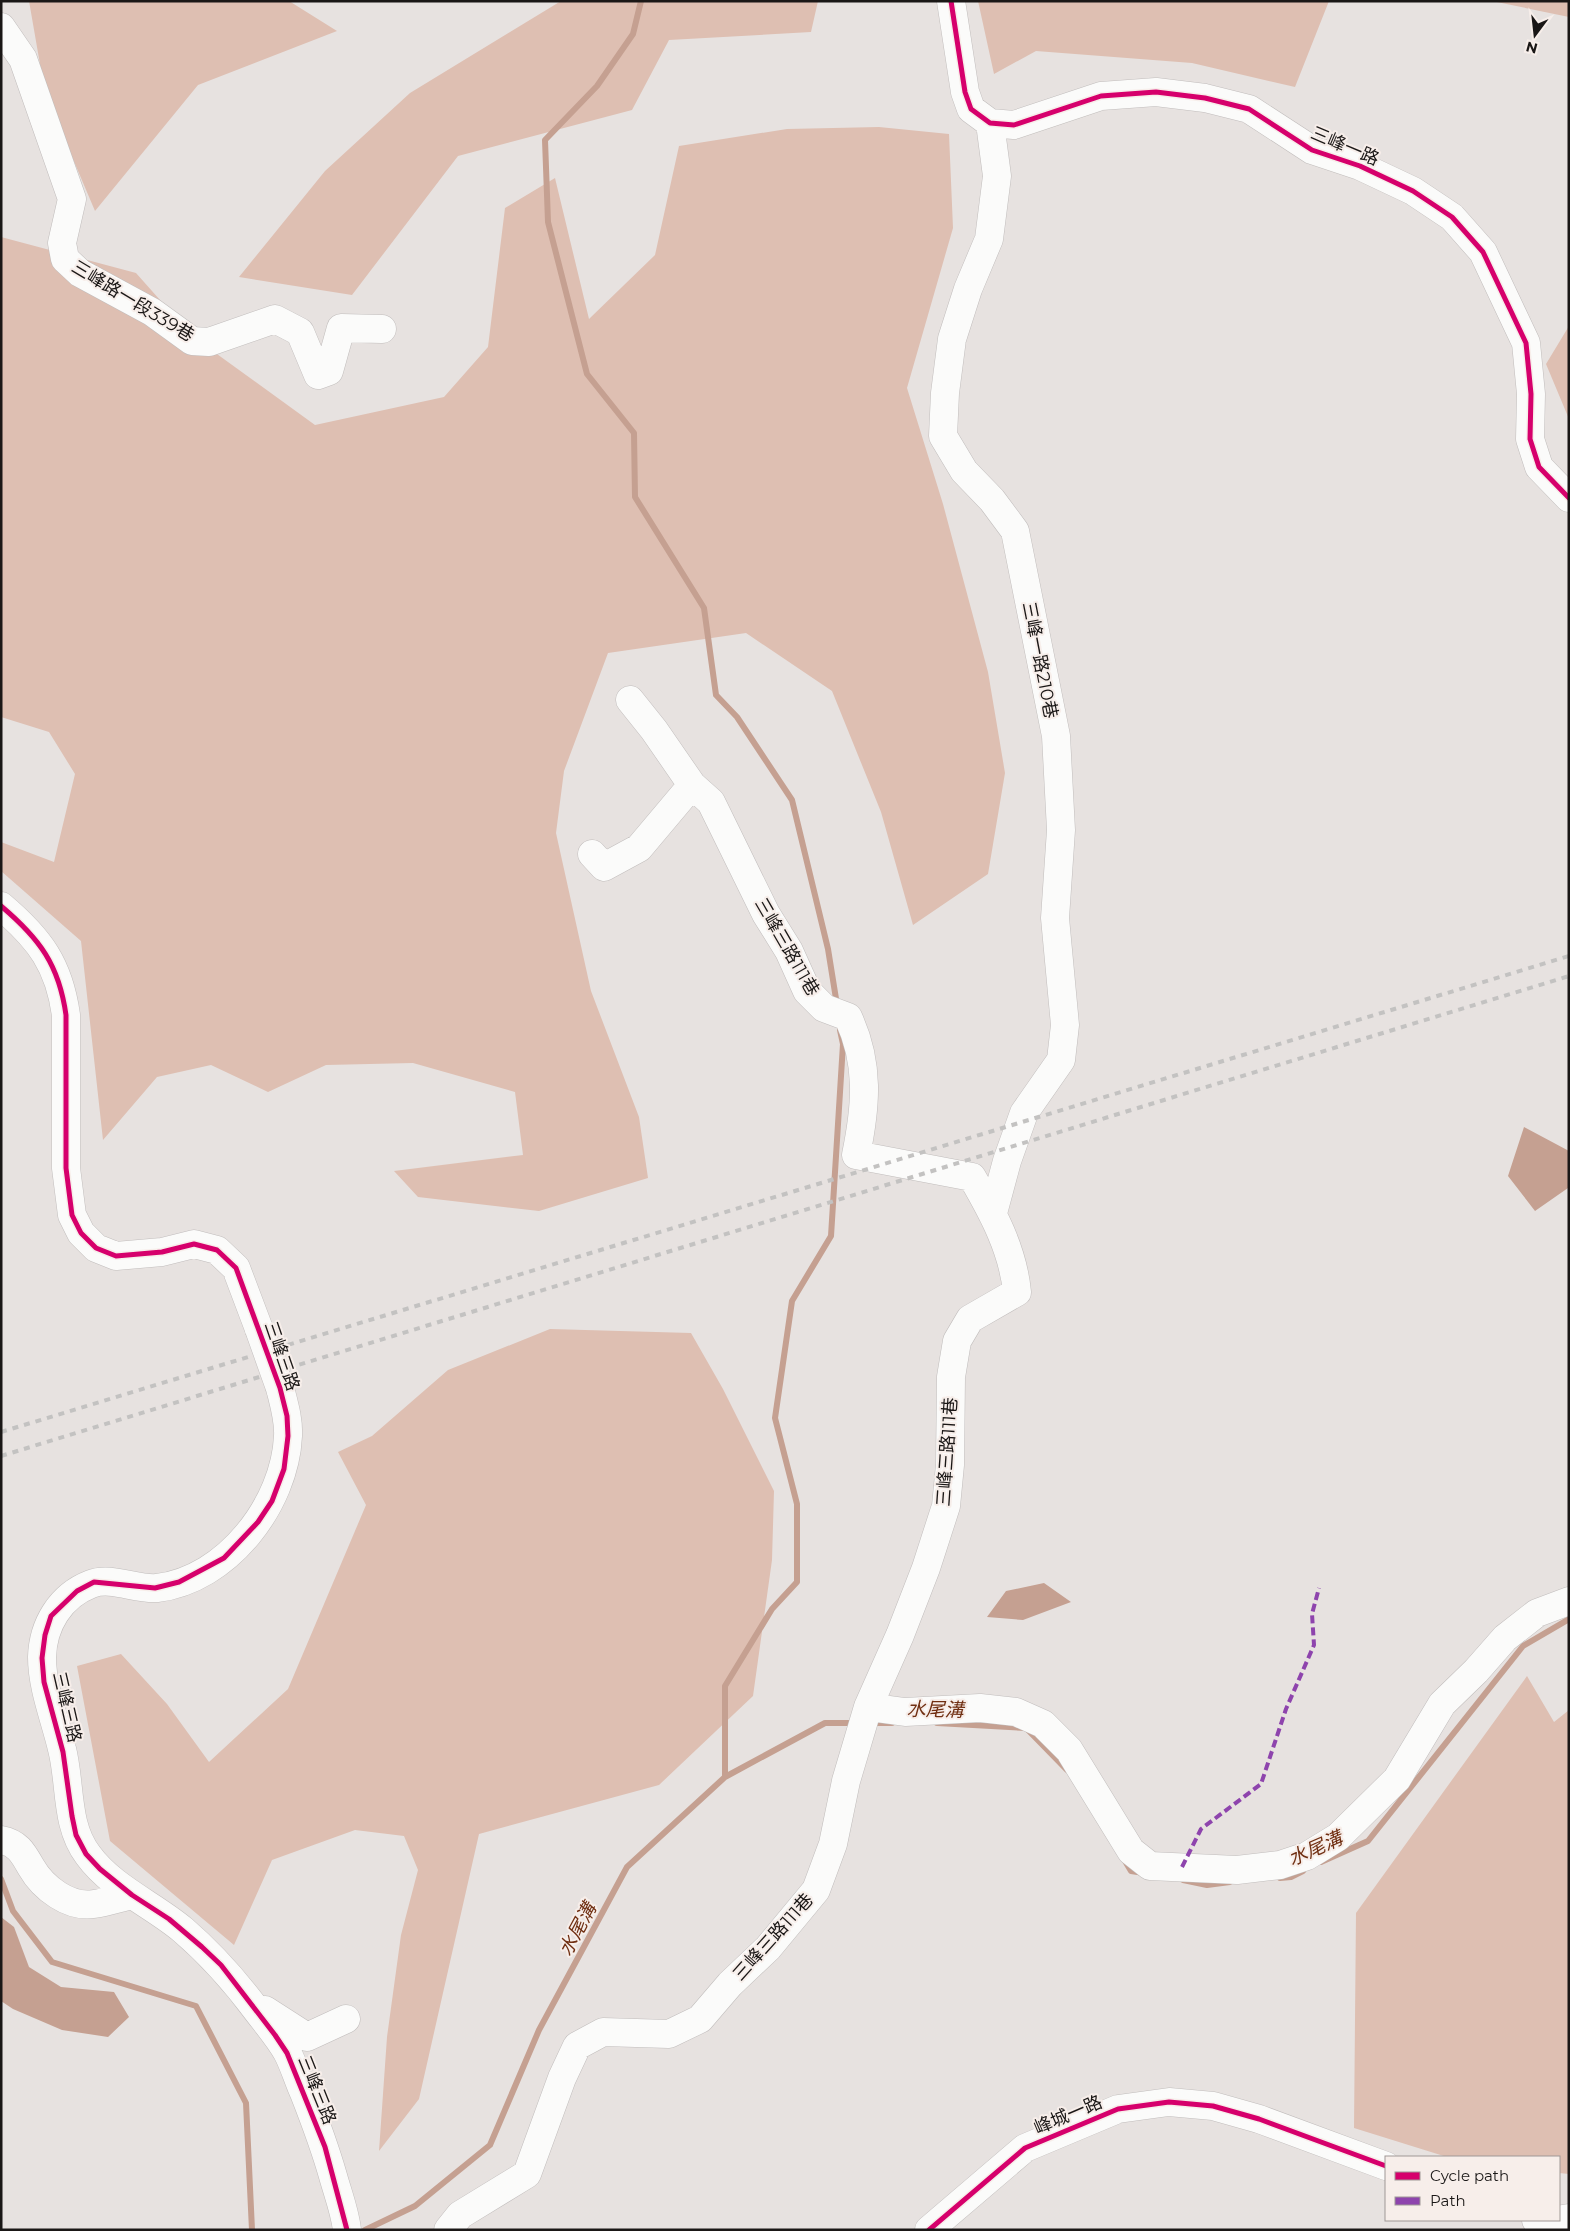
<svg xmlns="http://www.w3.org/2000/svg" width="1570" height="2231" font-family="Montserrat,'Noto Sans TC',sans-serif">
	<rect width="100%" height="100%" fill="#e7e2e0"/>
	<path fill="#debfb2" d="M29,1H289L337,31L198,85L95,211L45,93Z
		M561,1H818L811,32L669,40L632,110L458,156L352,295L239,277L325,171L410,93Z
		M978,1H1329L1295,87L1192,63L1036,51L994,74Z
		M1492,1H1569V17Z
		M879,127L949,134L953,228L907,388L943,504L988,672L1005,773L988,874L913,925L881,812L832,691L746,633L608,653L564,771L556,833L591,991L639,1117L648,1178L539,1211L418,1197L394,1171L523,1155L515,1092L413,1063L326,1065L268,1092L211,1065L157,1077L103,1140L81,941L1,871V842L54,862L75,774L49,732L1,717V237L136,273L192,336L315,425L444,397L488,347L505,208L555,178L589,319L655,255L679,146L787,129Z
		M1569,326V419L1546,364Z
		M550,1329L691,1333L723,1389L774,1491L772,1560L753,1696L659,1785L479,1834L419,2099L379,2151L387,2037L401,1935L418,1870L404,1836L355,1830L272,1860L234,1945L110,1841L77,1666L121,1654L167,1704L209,1762L288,1689L366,1505L338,1452L372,1436L448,1370Z
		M1527,1676L1554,1722L1569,1710V2174L1559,2173V2157H1447L1354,2128L1356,1913Z"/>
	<path fill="#c5a091" d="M1524,1127L1569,1151L1568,1188L1535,1211L1508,1176Z
		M1044,1583L1071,1602L1023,1620L987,1617L1006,1591Z
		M1,1917L14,1927L29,1967L61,1987L114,1992L129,2017L108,2037L62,2030L13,2009L1,2001Z"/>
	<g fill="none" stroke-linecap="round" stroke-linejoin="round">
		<path stroke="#c5a091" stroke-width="6" d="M641,1L633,34L597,86L545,140L548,222L587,374L634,433L635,497L704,608L716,695L737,717L792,800L828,949L837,1005
			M870,1723H892
			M937,1723L1026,1728L1067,1770
			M725,1777V1686L772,1609L797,1582V1504L775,1418L792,1301L831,1236L843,1044L840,1030
			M1125,1861L1131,1871L1144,1873
			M1321,1862L1368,1841L1523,1646L1569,1619
			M1280,1878L1291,1877L1303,1871
			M1,1879L13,1911L52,1962L196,2006L246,2103L252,2230
			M1183,1880L1207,1885L1230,1882
			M365,2230L415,2206L490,2145L539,2030L627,1867L725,1777L825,1723H857"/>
		<defs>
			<path id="minor" d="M951,1L965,92L971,109L990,123L1014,125L1101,96L1156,92L1205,98L1249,109L1312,150L1360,166L1413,191L1452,217L1483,252L1526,343L1531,394L1530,439L1539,467L1569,498
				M1,27L23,59L72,199L62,243L65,259L80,273L152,312L192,341L209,342L275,319L300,332L318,375L329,371L341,328L382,329
				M990,123L997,176L989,239L968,289L952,339L945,393L943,436L964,471L992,500L1015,531L1056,736L1061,830L1055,918L1065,1025L1061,1060L1024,1113L1007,1161L993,1213
				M592,854L604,867L639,848L692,785
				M1,906C40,939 59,965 66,1015V1168L72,1215L81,1233L96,1248L116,1256L162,1252L194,1244L217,1250L236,1268L259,1329
				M280,1388C284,1404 289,1420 288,1436C285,1504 227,1580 157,1588C137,1590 111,1576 91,1584C60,1596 43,1625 42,1657C42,1688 55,1719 62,1749C71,1784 65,1825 88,1855C112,1888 152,1904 183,1930C212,1955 235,1981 258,2012C268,2025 279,2038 287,2052C294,2065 298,2080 304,2093C315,2121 325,2148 333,2176C338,2194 345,2212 347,2230
				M868,1707L905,1712L980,1708L1016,1712L1043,1724L1069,1750L1131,1851L1150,1866L1237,1870L1280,1865L1307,1856L1338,1837L1397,1779L1442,1704L1476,1671L1505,1638L1537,1613L1569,1601
				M1,1840C18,1843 23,1853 31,1867C43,1888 69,1908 94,1904C107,1902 119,1898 132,1895
				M265,2010L307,2037L346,2019
				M1536,2220L1550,2221L1569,2218
				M448,2230L460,2215L527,2174L562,2078L577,2046L603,2032L669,2034L700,2019L730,1984L768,1948L816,1890L833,1844L846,1781L868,1707L900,1635L926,1568L946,1506L950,1465L951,1377L957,1341L970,1319L1017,1292C1013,1250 993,1213 972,1177L856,1155C866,1106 870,1064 848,1017L824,1008L807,991L789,951L766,914L711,802L692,785L654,730L630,700
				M929,2230L1025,2148L1118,2109L1169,2102L1213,2106L1259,2119L1386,2166"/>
		</defs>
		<use href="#minor" stroke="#c1bdbc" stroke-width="29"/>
		<use href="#minor" stroke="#fbfbfa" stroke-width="28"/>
		<path stroke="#c3c2c1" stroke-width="4" stroke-dasharray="6 6" stroke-linecap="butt" d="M1,1432L1569,956
			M1,1456L1569,976"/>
		<defs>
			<path id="minor-bridge" d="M259,1329L280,1388"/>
		</defs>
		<use href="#minor-bridge" stroke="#c1bdbc" stroke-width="29" stroke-linecap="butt"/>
		<use href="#minor-bridge" stroke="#fbfbfa" stroke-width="28"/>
		<path stroke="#8e44ad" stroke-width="4" stroke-dasharray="8 4" stroke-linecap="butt" d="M1182,1867L1201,1829L1261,1784L1286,1709L1314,1645L1312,1614L1319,1588"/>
		<defs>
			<path id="cycleway" d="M951,1L965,92L971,109L990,123L1014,125L1101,96L1156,92L1205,98L1249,109L1312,150L1360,166L1413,191L1452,217L1483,252L1526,343L1531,394L1530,439L1539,467L1569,498
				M1,906C40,939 59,965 66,1015V1168L72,1215L81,1233L96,1248L116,1256L162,1252L194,1244L217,1250L236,1268L280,1388L287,1416L288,1436L284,1469L272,1501L258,1522L224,1558L179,1582L155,1588L94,1582L77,1591L51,1616L45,1635L42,1658L44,1682L63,1752L72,1816L76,1835L86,1854L100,1869L132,1895L169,1919L202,1947L221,1965L275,2035L287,2053L325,2147L347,2230
				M929,2230L1025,2148L1118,2109L1169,2102L1213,2106L1259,2119L1386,2166"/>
		</defs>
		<use href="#cycleway" stroke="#f7eeea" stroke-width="8"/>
		<use href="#cycleway" stroke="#d6006c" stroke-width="5"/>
	</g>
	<g text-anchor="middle" stroke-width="4" stroke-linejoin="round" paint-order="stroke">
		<g font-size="18" fill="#1a1716" stroke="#f7eeea">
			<text transform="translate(1345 146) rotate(23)" y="6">三峰一路</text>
			<text transform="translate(133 301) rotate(31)" y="6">三峰路一段339巷</text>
			<text transform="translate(1040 660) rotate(79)" y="6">三峰一路210巷</text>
			<text transform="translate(787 947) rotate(60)" y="6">三峰三路111巷</text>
			<text transform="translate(282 1356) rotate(71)" y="6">三峰三路</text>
			<text transform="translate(947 1452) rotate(-86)" y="6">三峰三路111巷</text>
			<text transform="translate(67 1707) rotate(77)" y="6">三峰三路</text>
			<text transform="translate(773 1937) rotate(-48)" y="6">三峰三路111巷</text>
			<text transform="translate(317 2090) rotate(68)" y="6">三峰三路</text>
			<text transform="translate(1068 2115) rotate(-23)" y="6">峰城一路</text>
		</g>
		<g font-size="19" font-style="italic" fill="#702f12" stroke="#f7eeea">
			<text transform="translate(935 1709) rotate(1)" y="7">水尾溝</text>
			<text transform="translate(1315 1848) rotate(-24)" y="7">水尾溝</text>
			<text transform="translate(577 1929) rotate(-62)" y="7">水尾溝</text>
		</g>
	</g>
	<rect width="1570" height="2231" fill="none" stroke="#1a1716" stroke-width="5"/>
	<rect x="1385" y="2156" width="175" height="65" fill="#f7eeea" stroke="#9f9895"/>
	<rect x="1395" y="2172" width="25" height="8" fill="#d6006c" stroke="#9f9895"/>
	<text x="1430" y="2181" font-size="15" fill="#1a1716">Cycle path</text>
	<rect x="1395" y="2197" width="25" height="8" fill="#8e44ad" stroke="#9f9895"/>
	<text x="1430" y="2206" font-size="15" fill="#1a1716">Path</text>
	<g transform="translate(1535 35) rotate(195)" stroke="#f7eeea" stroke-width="4" paint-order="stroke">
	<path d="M0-4L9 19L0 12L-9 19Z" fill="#1a1716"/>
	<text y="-8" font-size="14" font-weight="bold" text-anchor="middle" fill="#1a1716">N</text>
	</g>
</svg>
